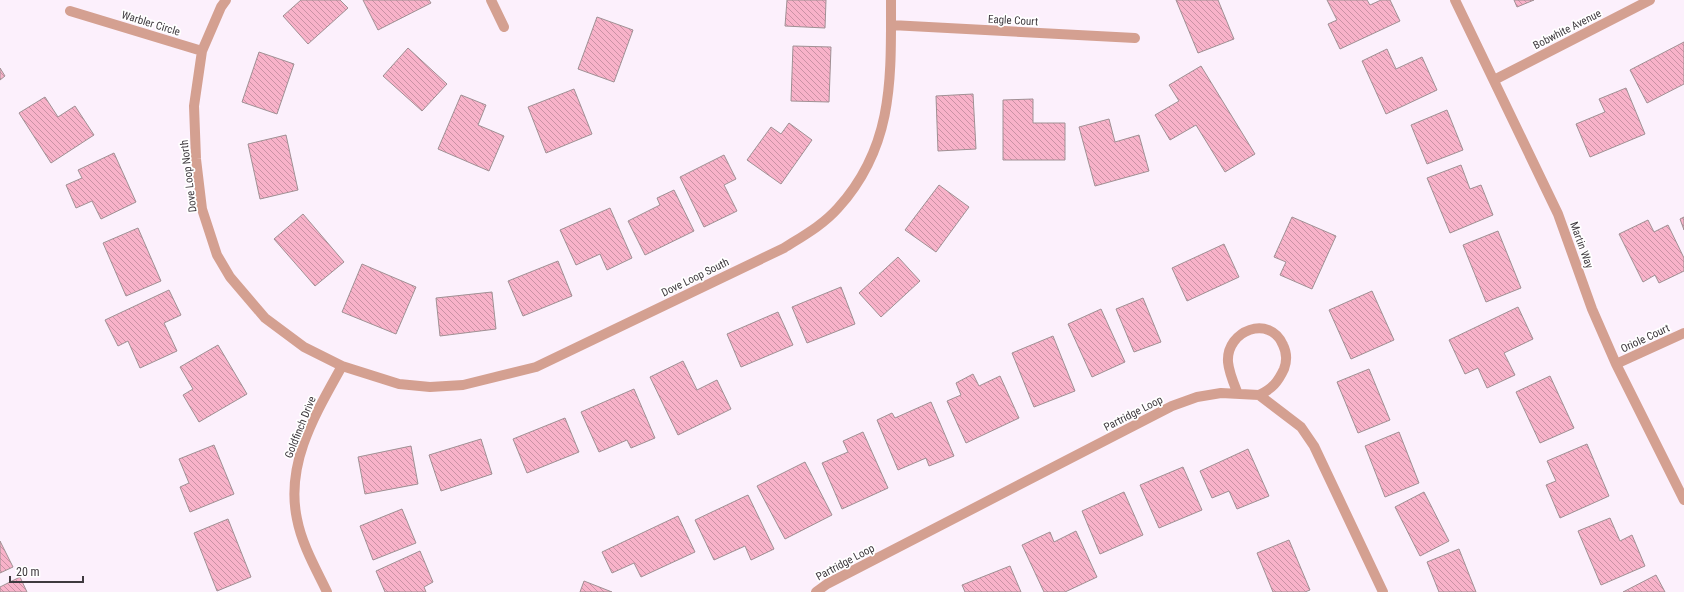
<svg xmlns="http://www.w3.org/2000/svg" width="1684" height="592" font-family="'Roboto Condensed',sans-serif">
	<defs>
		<pattern id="building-back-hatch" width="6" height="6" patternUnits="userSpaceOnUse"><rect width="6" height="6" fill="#f8b2c9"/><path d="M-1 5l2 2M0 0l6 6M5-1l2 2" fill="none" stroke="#ca92a5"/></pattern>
	</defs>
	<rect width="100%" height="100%" fill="#fcf0fc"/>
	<path fill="url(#building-back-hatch)" stroke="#a09094" d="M301,0H340L348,8L308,44L283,16Z
		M363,0H429L431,3L378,30Z
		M787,0H826L825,28L785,26Z
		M1176,0H1218L1234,39L1198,53Z
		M1327,0H1367L1370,5L1381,0H1390L1400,21L1340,49L1328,24L1337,20Z
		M1514,0H1534L1517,7Z
		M597,17L633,30L614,82L578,69Z
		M1684,42V84L1647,103L1630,70Z
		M793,46L831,47L829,102L791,101Z
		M408,48L447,84L422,111L383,76Z
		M1387,49L1396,69L1422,57L1437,90L1386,114L1362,61Z
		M259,52L294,64L277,114L242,102Z
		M1201,66L1255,154L1225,172L1196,125L1170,140L1155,115L1179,101L1169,85Z
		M0,68L5,76L0,80Z
		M1626,88L1645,134L1590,157L1576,124L1605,112L1599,99Z
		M574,89L592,134L546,153L528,107Z
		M973,94L976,149L938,151L936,96Z
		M461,95L486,105L478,125L504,136L489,171L438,149Z
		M45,97L58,117L75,106L94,135L51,163L19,113Z
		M1033,99V123H1065V160H1003V100Z
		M1447,110L1463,150L1427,164L1411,125Z
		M1109,119L1115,142L1139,135L1149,171L1095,186L1079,127Z
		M789,123L812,140L781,184L747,160L771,127L781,134Z
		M286,135L298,190L260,199L248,144Z
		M114,153L136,202L101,219L92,201L76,208L66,185L82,178L78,170Z
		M724,155L736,179L724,185L737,211L704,227L680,177Z
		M1461,165L1470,189L1481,185L1493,215L1450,233L1427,178Z
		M939,185L969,207L936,252L905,230Z
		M674,190L694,231L645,255L628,221L660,205L657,198Z
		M610,208L632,258L607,270L600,254L576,265L560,230Z
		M303,214L344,262L315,286L274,239Z
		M1292,217L1336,236L1312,289L1280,275L1286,262L1274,257Z
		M1684,217V230L1680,219Z
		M1648,220L1654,232L1668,225L1684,258V271L1659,283L1655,275L1643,282L1619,234Z
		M138,228L161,281L126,296L103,243Z
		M1498,231L1521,288L1486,302L1463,245Z
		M1224,244L1239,277L1187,301L1172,268Z
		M898,257L920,281L881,317L859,293Z
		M558,261L572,296L523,316L508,281Z
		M362,264L416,287L396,334L342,312Z
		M841,287L855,324L807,343L792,307Z
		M169,290L181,315L164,323L177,351L140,368L128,341L118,346L105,320Z
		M1372,291L1394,340L1351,359L1329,310Z
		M492,292L496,329L440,336L436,298Z
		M1143,298L1161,342L1134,352L1116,309Z
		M1518,307L1533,339L1504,353L1515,375L1487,388L1478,368L1465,374L1449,340Z
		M1101,309L1125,362L1092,377L1068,324Z
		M778,312L793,345L741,367L727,334Z
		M1053,336L1075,391L1034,407L1012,353Z
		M218,345L247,394L199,422L183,395L193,389L180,367Z
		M683,361L697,390L717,380L731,409L678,435L650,377Z
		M1369,369L1390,420L1358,433L1337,382Z
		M973,374L979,386L1000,376L1019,418L966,443L947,401L961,395L956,383Z
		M1550,376L1574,428L1540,443L1516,392Z
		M634,389L655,438L631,448L627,440L599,452L581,412Z
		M931,402L954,456L929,466L926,458L898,470L877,420L892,413L895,418Z
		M565,418L579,452L527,473L513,439Z
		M863,432L888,488L842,509L822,463L848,452L843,441Z
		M1399,432L1419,483L1385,497L1365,446Z
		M481,439L492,474L441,491L429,455Z
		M1587,444L1609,496L1560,518L1546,485L1556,481L1547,461Z
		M214,445L234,494L190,512L180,487L189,483L179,459Z
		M411,446L418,484L365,494L358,457Z
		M1248,449L1269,496L1237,509L1229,491L1212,498L1200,471Z
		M805,462L832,515L785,539L757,486Z
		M1183,467L1202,510L1159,528L1140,485Z
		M1124,492L1143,535L1100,554L1082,511Z
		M1424,492L1449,541L1420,556L1395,507Z
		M748,495L774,549L751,560L745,546L714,560L695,520Z
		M402,509L416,543L373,560L360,526Z
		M678,516L695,552L641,577L634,563L612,573L602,552Z
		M1610,518L1620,541L1632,535L1645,566L1601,585L1578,531Z
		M228,519L251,577L217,591L194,533Z
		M1076,531L1097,577L1065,592H1044L1022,545L1050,532L1054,542Z
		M1289,540L1310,590L1305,592H1273L1257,553Z
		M0,541L13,567L0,573Z
		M1459,549L1476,592H1439L1427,562Z
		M420,551L433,582L424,587L426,592H385L376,571Z
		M1010,566L1021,592H965L962,585Z
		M1656,575L1665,592H1623Z
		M20,577L27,592H0V587Z
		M584,581L612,592H580Z"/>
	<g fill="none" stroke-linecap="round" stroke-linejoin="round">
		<path stroke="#d4a091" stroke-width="10" d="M226,0L221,7L202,51L194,106L196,159L202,209L217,255L230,277L265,318L304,347L342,366L399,384L430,387L463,385L536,367L784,248C803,236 823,225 838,208C894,146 891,79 891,0
			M491,0L504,27
			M1455,0L1558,214L1592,309L1616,364L1684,500
			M70,11L202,51
			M891,25L1135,38
			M1494,80L1650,0
			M1616,364L1684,333
			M1238,394C1234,384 1229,373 1228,362C1226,330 1270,314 1283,345C1287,353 1287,361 1284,369C1278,382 1272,389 1259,395
			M327,592C316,569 302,545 297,519C285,463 316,413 342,366
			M816,592L827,584L1172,406L1197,397L1221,393L1259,395L1301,427L1314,446L1383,592"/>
	</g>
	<g text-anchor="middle" stroke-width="3.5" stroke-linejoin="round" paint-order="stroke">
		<g font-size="11" fill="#3f3a3f" stroke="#fff">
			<text transform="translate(1013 20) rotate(3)" y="4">Eagle Court</text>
			<text transform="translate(151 23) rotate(17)" y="4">Warbler Circle</text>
			<text transform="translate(1567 29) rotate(-27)" y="4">Bobwhite Avenue</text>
			<text transform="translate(188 176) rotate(-97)" y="4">Dove Loop North</text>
			<text transform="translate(1582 245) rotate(70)" y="4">Martin Way</text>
			<text transform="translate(695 277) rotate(-26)" y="4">Dove Loop South</text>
			<text transform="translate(1645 338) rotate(-25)" y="4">Oriole Court</text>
			<text transform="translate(1133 413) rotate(-27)" y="4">Partridge Loop</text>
			<text transform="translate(300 427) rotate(-68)" y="4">Goldfinch Drive</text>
			<text transform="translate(845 562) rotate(-28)" y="4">Partridge Loop</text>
		</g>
	</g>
	<path d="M10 576v6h73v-6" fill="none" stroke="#3f3a3f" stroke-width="2"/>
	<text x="16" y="576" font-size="12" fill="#3f3a3f" stroke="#ffffff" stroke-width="3" paint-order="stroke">20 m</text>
</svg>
